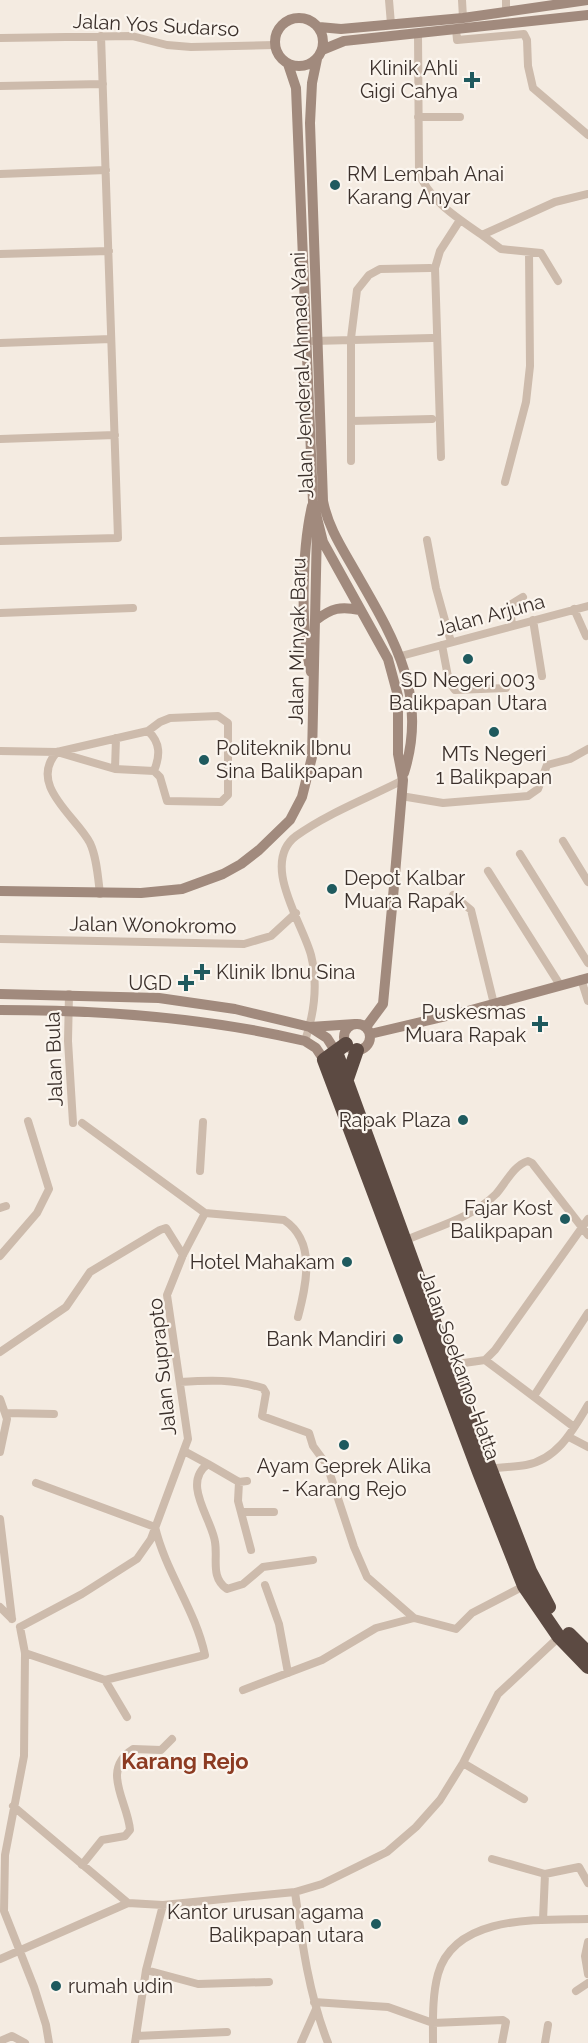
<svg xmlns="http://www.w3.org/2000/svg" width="588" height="2043" font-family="Raleway,sans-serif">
	<rect width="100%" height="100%" fill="#f4ebe1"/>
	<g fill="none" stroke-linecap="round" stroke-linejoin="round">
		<path stroke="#cdbbac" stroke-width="8" d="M389,0L391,24
			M462,0L463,18
			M506,0V11
			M456,29L457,40L524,34L527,40L528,66L533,88L588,135
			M418,34L419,172C428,200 459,219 482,235L555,202L588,194
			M0,38L132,36L167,45L191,47L275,45
			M0,86L103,84
			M418,117H460
			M0,174L106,170
			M482,235L501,249L541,253L558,281
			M0,254L109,251
			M313,341L432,338
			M0,343L111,339
			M351,421L432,419
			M0,439L115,435
			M441,457L435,268L440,251L460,220
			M351,461V338L357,290L369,275L380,269L430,268
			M505,482L526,402L530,366L529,252
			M427,540L436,588L451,642
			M0,541L118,538L101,36
			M574,609L586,636
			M0,613L133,608
			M533,620L542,676
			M512,626L510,605L523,597
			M442,645L449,682L455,690L506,688
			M401,656L588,606
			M148,731C161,743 160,756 154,771
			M0,751L57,752L148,731L160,722L170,718L218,716L228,723V795L221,802L167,801L160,777L154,771L115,769L57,752
			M57,752C27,785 77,817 90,843C97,858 98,878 100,894
			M115,769L116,738
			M401,796L443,803L528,796L538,789L547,765L570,759L588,749
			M563,841L588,882
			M520,854L588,963
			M488,871L560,985
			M453,895L471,910L494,1004
			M0,939L244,944L271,936L296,913
			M581,979L588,1001
			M69,994L68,1041L73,1123
			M305,1041C314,1014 318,983 311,955C302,922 260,863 296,836C328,813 368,798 403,780
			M82,1123L205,1213L284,1220C317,1242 306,1285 298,1317
			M200,1171L203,1122
			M0,1208L6,1206
			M406,1240C436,1227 472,1218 496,1194C505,1184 514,1165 528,1161L532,1163L588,1235
			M0,1256L37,1213L49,1189L28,1121
			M0,1352L66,1307L90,1272L160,1230L166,1228L168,1231L183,1255
			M485,1360L574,1427
			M450,1365L485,1360L495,1350L588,1219
			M180,1382C209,1380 234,1379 263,1388L266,1393L262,1416L309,1433L313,1446L327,1465L354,1547L367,1577L414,1618L456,1629L472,1613L524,1586
			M534,1396L588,1313
			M0,1399L7,1419L0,1452
			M6,1413L54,1414
			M569,1437L588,1447
			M184,1451L208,1464
			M489,1469C501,1467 514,1467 526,1465C558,1459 573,1430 588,1405
			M247,1481L239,1482L208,1464C181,1483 212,1519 215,1542C218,1559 210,1577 227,1589L243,1584L263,1567L313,1560
			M239,1482L238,1501L251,1550
			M241,1512H274
			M0,1519L12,1619
			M265,1585L279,1624L288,1673
			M0,1607L12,1619
			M20,1627L82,1594L137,1559L151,1539L188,1439L167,1295L183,1255L205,1213
			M20,1627L25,1653L24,1756L5,1855L4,1911L34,1987L46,2025L49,2043
			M25,1653L105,1680L205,1655C195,1609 166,1573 155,1527L36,1483
			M105,1680L127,1717
			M243,1690L322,1660L376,1628L414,1618
			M463,1763L524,1799
			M13,1806L128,1903
			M492,1859L545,1874L543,1920
			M82,1865L102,1840L125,1836L130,1830C128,1802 100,1770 133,1749L161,1750L172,1739
			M545,1874L579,1867L588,1883
			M295,1892C302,1943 309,1995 328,2043
			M588,1942L585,1956L588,1974
			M0,1959L128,1903L163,1905L295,1892L322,1884L387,1852L416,1827L440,1800L463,1763L498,1694L559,1637
			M146,1970L198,1984L269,1982
			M576,1991L588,1983
			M314,2002L388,2007L433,2023L503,2020L506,2022L502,2043
			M136,2036L227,2032
			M0,2041L12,2036L25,2043
			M135,2043L146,1970L163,1905
			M301,2043L316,2009
			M433,2043C433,2021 432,1996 438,1974C455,1914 540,1920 588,1919
			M545,2043L548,2025"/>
		<path stroke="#a18a7d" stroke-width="10" d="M275 42a24 24 0 1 1 48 0a24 24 0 1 1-48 0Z
			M319,27L341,29L463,18L588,0
			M322,50L344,41L588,15
			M317,59L312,83L310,123L323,501C328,527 342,548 355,571C393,637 429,694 404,773
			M288,64L296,88L313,502L323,542L388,659L398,696V754L403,780L394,886L383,1004L366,1027
			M316,620C332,608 340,606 360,610
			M311,672C300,630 302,549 312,506
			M0,891L141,893L182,889L223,874L241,864L259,850L290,820L302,797L312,757L317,528
			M0,994L159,998L235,1009L310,1027L327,1038L336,1052
			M0,1010C102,1010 205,1017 305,1041L316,1048L324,1060
			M344 1037a13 13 0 1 1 26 0a13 13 0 1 1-26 0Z
			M310,1027L355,1024
			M370,1034L464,1012L588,978"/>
		<path stroke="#5c4a42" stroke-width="14" d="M346,1044L324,1060L479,1472L524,1586L559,1637L588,1667
			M336,1052L450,1365L530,1571L549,1607
			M347,1079L357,1050
			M569,1634L588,1653"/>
	</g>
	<g fill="#1f5a5e" stroke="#fbf5ee" stroke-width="2">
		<path d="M469 71h6v6h6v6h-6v6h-6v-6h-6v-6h6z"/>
		<circle cx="335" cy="185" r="6"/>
		<circle cx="468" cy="659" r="6"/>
		<circle cx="494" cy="732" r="6"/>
		<circle cx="204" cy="760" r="6"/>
		<circle cx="332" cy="889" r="6"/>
		<path d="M199 963h6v6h6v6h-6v6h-6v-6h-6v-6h6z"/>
		<path d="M183 974h6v6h6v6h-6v6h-6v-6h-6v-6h6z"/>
		<path d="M537 1015h6v6h6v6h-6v6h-6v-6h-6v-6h6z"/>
		<circle cx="463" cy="1120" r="6"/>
		<circle cx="565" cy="1219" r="6"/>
		<circle cx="347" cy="1262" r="6"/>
		<circle cx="398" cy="1339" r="6"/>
		<circle cx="344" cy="1445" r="6"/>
		<circle cx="376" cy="1924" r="6"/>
		<circle cx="56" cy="1986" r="6"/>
	</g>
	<g text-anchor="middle" stroke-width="4.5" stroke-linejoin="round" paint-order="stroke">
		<g font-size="20" fill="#3b302b" stroke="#fbf5ee">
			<text transform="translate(156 25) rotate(3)" y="7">Jalan Yos Sudarso</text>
			<text transform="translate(302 375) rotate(-92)" y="7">Jalan Jenderal Ahmad Yani</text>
			<text transform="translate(490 615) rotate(-15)" y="7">Jalan Arjuna</text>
			<text transform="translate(297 641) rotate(-89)" y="7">Jalan Minyak Baru</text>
			<text transform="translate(153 925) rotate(1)" y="7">Jalan Wonokromo</text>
			<text transform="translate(54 1059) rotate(-92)" y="7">Jalan Bula</text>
			<text transform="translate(460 1365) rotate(70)" y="7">Jalan Soekarno-Hatta</text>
			<text transform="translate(162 1367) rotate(-96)" y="7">Jalan Suprapto</text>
		</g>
		<g font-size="20" fill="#3b302b" stroke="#fbf5ee" text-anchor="end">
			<text x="458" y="75">Klinik Ahli<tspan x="458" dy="23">Gigi Cahya</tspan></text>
			<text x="347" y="181" text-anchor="start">RM Lembah Anai<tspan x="347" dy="23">Karang Anyar</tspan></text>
			<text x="468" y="687" text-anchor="middle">SD Negeri 003<tspan x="468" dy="23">Balikpapan Utara</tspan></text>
			<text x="216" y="755" text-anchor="start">Politeknik Ibnu<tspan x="216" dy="23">Sina Balikpapan</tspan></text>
			<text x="494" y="761" text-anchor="middle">MTs Negeri<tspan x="494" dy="23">1 Balikpapan</tspan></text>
			<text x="344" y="885" text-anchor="start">Depot Kalbar<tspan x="344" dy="23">Muara Rapak</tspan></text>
			<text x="216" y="979" text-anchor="start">Klinik Ibnu Sina</text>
			<text x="172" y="990">UGD</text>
			<text x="526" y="1019">Puskesmas<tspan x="526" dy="23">Muara Rapak</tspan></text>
			<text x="451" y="1127">Rapak Plaza</text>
			<text x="553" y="1215">Fajar Kost<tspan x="553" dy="23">Balikpapan</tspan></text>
			<text x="335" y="1269">Hotel Mahakam</text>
			<text x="386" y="1346">Bank Mandiri</text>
			<text x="344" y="1473" text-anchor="middle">Ayam Geprek Alika<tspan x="344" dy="23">- Karang Rejo</tspan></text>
			<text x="364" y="1919">Kantor urusan agama<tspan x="364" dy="23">Balikpapan utara</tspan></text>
			<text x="68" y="1993" text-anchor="start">rumah udin</text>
		</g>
		<g font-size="22" font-weight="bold" fill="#8c3b22" stroke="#fbf5ee">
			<text x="185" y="1769">Karang Rejo</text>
		</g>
	</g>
</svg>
